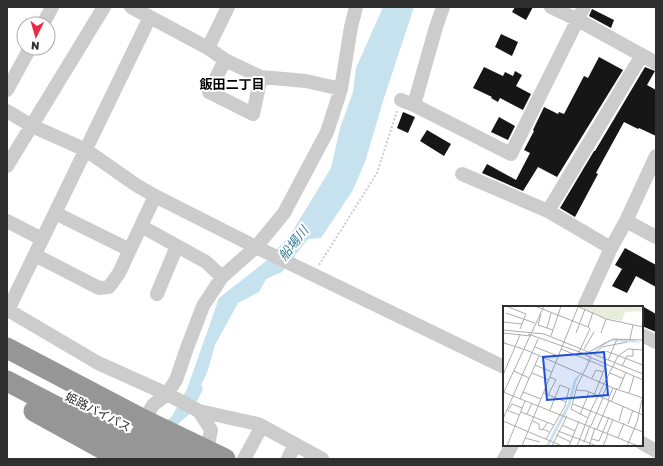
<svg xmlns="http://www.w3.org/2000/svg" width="663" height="466" font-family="'Golos Text','Noto Sans JP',sans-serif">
	<rect width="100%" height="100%" fill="#fff"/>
	<path fill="#c6e2ee" d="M383,7H414L384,98L365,162L353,190L321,238L308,239L282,272L266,279L259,292L238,303L215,345L207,373L201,385L203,389L191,413L180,422L156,459H131L154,432L172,416L187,389L219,298L265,262L290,235L331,168L340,128L353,92L356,68Z"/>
	<path fill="#161616" d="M515,7H533L526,20L512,12Z
		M592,9L614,20L611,28L589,16Z
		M501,34L518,42L512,56L495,47Z
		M599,57L623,70L557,177L538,167L523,191L482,173L487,164L516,180L530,153L524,150L534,131L533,130L544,107L558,114L559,112L564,114L584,76L588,78Z
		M484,67L503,76L505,72L513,76L515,71L522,75L516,86L531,94L523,110L500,98L498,102L491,98L492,97L473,88Z
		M645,67L655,71L647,85L656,90V136L639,128L638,129L624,122L596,173L598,174L575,217L560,208L594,151H595Z
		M403,112L415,117L408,133L397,128Z
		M499,117L515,126L508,140L491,132Z
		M427,130L451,144L444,156L420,141Z
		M625,248L656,265V287L636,276L627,293L612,286L622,269L615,265Z
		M642,306L656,314V332L642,326Z"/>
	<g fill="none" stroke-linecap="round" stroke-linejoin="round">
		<path stroke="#ccc" stroke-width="2" stroke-dasharray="2 2" stroke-linecap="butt" d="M319,265L377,173L397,111"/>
		<path stroke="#ccc" stroke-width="14" d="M131,7L208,48L225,60L261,77L306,81L341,89
			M551,7L578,20L656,63
			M43,24L52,7
			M208,48L228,7
			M225,60L209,92L253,114L261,77
			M7,90L30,48
			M401,100L414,105L511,154L584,7
			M414,105L436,27L443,7
			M7,111L32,126L86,150L136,185L155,196L256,247L504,367
			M7,166L104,7
			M462,174L548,211
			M55,213L130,250
			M7,221L42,239
			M626,221L656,237
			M141,226L206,262L222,277
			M611,248L548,211L642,55
			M35,255L99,288L109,287L119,273L155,196
			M157,294L177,246
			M584,307L611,248L626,221L656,156
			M8,310L98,363L167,394L199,411L258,424L322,459
			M7,312L150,17
			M642,335L656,342
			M199,411L211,430L207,450L202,456
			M144,420L153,405L167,394L176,380L187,348L203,306L222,277L256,247L284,213L327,132L341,89L351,27L356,7
			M642,443L656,451
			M244,459L262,426
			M288,459L295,444
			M504,459L512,445"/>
		<path stroke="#969696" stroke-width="21" d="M7,348L144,420L225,459
			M7,381L157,459
			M34,411L121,459
			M141,434L190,459"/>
	</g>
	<g text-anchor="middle" stroke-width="4" stroke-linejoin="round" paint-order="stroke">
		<g font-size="12" fill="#2f2f2f" stroke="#fff">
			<text transform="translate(98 412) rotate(27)" y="4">姫路バイパス</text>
		</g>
		<g font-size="13" font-weight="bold" fill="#000" stroke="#fff">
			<text x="232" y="89">飯田二丁目</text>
		</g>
		<g font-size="13" font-style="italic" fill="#377a96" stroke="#fff">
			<text transform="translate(293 243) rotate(-52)" y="5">船場川</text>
		</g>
	</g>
	<g transform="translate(503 306)">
		<rect width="140" height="140" fill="#fff"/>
		<path d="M76,0H140V5L122,6L119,15L102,12Z" fill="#e6eddb"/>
		<path d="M110,33L129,34L140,37L108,35L91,45L73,76L67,100L46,140H43L65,97L71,74L81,63L87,48L100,37Z" fill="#c6e2ee"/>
		<path fill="none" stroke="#acacac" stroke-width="1" d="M3,0L23,8L17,23M32,0L85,21M74,0L103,13L140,21M3,7L32,17M38,8L35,19L50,24M0,16L19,18M44,22L48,7M0,24L41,28L140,68M0,27L28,30M73,27L82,3M98,27L103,13M25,28L85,49M0,29L1,37L20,43M48,30L58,0M127,33L130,19M32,41L55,50M21,43L110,82L140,92M58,43L102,61M81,43L91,26M103,45L140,59M86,46L110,33L140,34M92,47L99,41L124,36M82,49L140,74M74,50L87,23L85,21L90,6M105,54L114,33M32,59L49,66M119,60L124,50H130V43M11,65L26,72M29,67L46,74M107,67L121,73M0,69L17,29M89,72L93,64L100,66M116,83L123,66M73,84L84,85L140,109M0,86L135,140M20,86L38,93M41,87L63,96M126,87L131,70M0,88L41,0M45,89L53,74L47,71M91,89L103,59M99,92L104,79M17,93L36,50M105,94L110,82M108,96L114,82M70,98L140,126M6,103L9,98L19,102M4,104L16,109M47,104L57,79L67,83M18,106L51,119M24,108L29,97M77,109L86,86M85,112L68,103L74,80L88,52M0,113L35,33M0,115L59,140M30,115L36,118V123L40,124M116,115L120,101M45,116L40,123L46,126M125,118L130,104M59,119L72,125M88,120L100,92M94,123L106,95M55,125L94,140M104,128L110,113M53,129L68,136M22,132L37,136M115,132L121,117M43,133L62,100L66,83M89,133L96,135L106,111M81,136L87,119M4,140L22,95M19,140L75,1M49,140L64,110M66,140L76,115M74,140L88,104L115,50L125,43L140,44M86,140L92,122M100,140L105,128M124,140L134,116L140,89"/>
		<path fill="#1d4ed8" fill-opacity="0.15" stroke="#1d4ed8" stroke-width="2" d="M101,46L105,89L44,94L40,51Z"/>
		<rect width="140" height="140" fill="none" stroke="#2f2f2f" stroke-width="2"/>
	</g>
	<rect width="663" height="466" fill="none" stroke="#2f2f2f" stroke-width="16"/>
	<g transform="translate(36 36) rotate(185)"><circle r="19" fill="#ffffff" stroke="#acacac"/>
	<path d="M0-3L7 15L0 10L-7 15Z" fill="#f02648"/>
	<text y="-6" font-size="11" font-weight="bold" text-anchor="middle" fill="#2f2f2f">N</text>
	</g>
</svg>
